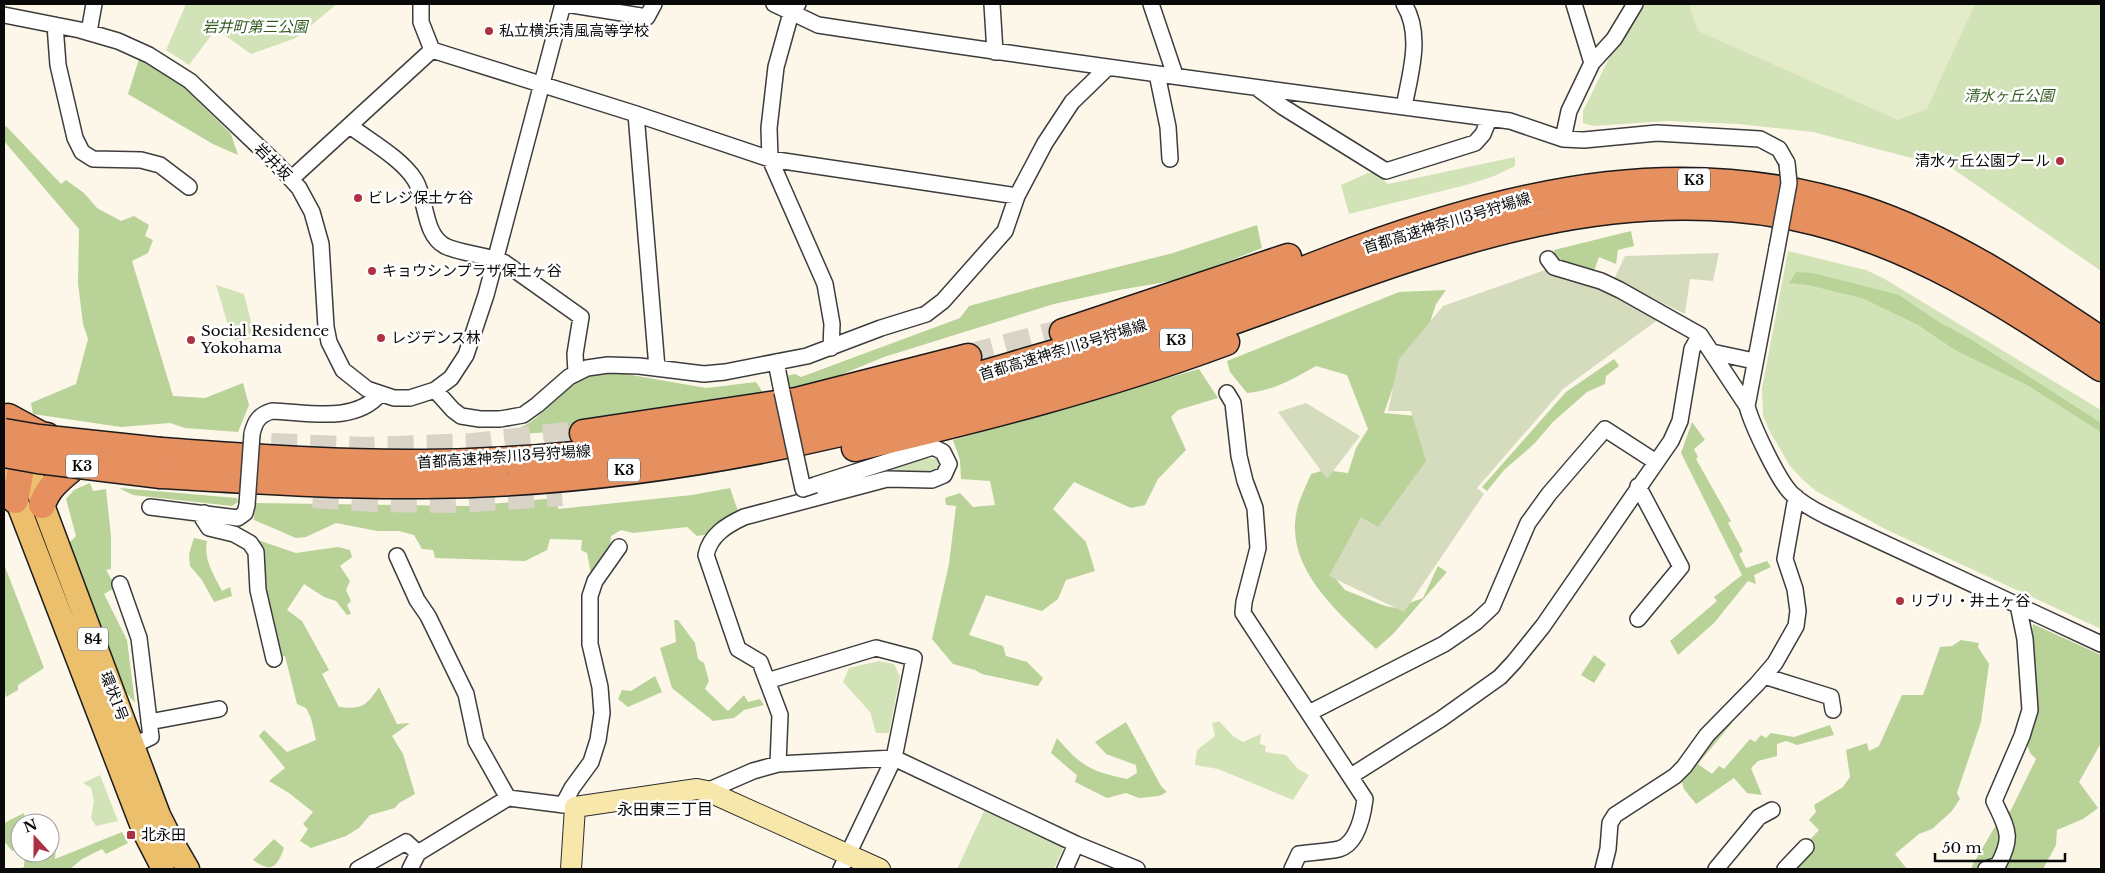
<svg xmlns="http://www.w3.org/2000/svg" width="2105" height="873" font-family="'Libre Baskerville','Noto Sans JP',serif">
	<rect width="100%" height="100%" fill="#fdf7ea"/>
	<path fill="#d3e3b8" d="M186,4H337L296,38L251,54L216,29L189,65L166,50Z
		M1643,4H2101V271L1953,169L1813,132L1738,124L1668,121L1593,126L1583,123V111L1610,56Z
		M1515,157V166L1492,177L1466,185L1349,214L1341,185L1368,173H1374L1388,184Z
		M1788,251L1866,270L1883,278L2101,410V629L1887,530L1816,491L1802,479L1790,466L1770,432L1763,416L1762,388Z
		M216,285L244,294L255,337L238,342L232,338Z
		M921,458L938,459L939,468L932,474L834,489Z
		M879,661L894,664L900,676L889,733H876L870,712L843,682L849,668Z
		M1219,721L1233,736L1243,742L1261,734L1260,744L1266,746L1265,752L1286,755L1298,769L1309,775L1293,800L1218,769L1195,765L1197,750L1215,736L1212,723Z
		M100,775L118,821L96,826L91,818L94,801L91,788L83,783Z
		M985,809L1064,846L1054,869H957Z"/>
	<path fill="#b8d298" d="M139,59L184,87L231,134L238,155L213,144L128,94Z
		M6,126L61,184L66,180L84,193L97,208L121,221L134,216L149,225L145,236L153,240L148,253L132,261L173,396L205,398L243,383L249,405L238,432L185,428L170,423L121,427L33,414L31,403L76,384L88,339L83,324L78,283L79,229L4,141V128Z
		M1257,225L1262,248L1183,279L1119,290L1054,304L884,357L838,376L791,389L786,376L795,374L801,377L960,318L969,306L1038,287L1173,253Z
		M1631,231L1634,246L1618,250L1616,264L1599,257L1594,271L1555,260L1554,250Z
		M1796,272L1813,273L1899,295L1939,322L1972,340L2101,423V432L2029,386L1955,350L1918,325L1862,298L1808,285L1789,283Z
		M1446,290L1436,304L1420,353L1401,364L1384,413L1417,416L1428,458L1405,500L1334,577L1345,590L1385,606L1396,608L1423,598L1438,566L1447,572L1393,634L1376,649C1338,612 1281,566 1298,506C1301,495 1307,484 1311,474L1325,470L1348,473L1356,448L1368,429L1347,375L1316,366C1293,379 1273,391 1247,393L1230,372L1227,361L1399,292Z
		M1614,359L1619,366L1606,376L1605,384L1587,392L1553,422L1534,444L1504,470L1487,491L1482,487L1566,392Z
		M1199,369L1218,398L1178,410L1171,417L1186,450L1158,479L1145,505L1131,508L1074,482L1053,509L1086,542L1095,571L1066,580L1058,599L1042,611L986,595L969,635L1003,646L1006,656L1027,662L1043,678L1038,686L982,674L975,670L953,664L932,639L949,564L956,506L946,505L945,498L960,493L973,507L995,505L990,481L961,479L960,460L953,440Z
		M599,373H620L706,388L756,382L764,394L576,422V430L522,434L521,427C546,417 559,387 584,377C588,375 594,374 599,373Z
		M1692,422L1705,440L1694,449L1698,457L1696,459L1731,521L1728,523L1743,551L1739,554L1746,568L1767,561L1771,567L1754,575L1756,584L1748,581L1714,623L1678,655L1670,641L1717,601L1714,597L1742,575L1681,453Z
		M90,483L93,491L106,489L111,536V569L106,570L116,587L104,594L127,640L135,703L121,686L69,543L76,536L66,499L74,490Z
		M119,488L237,498L238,502L232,506L133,495Z
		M730,488L739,514L710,534L697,536L687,527L633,533L621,530L611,536L610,547L591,574L587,553L581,550L582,540L550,539L547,550L525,561L435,558L433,550L422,549L414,535L399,531H377L336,523L306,537L296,538L254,520L255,503L467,506L557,498L558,509L692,495Z
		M194,538L207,541C203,559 214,575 222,591L230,587L232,596L214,602L202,580L190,566L189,554Z
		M255,539L296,553L338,547L350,550L352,557L340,566L350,581L346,590L351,601L347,605L351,614L347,615L336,601L324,597L304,584L287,610L302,621L329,670L322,674L339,707C362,710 367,705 379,687L397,724L410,723L392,736L403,754L415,794L399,803L395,808L370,815L359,828L346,836L311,848L300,841L308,829L303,824L313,812L289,793L269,781L285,768L259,736L264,730L287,752L316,740L311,718L306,708L297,704L285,656L279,657Z
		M4,564L44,668L18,685V690L6,697L4,686Z
		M674,620H678L695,643L698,659L704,663L709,681L705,689L728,711L744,695L748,702L760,699L764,705L744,710L734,718L713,721L672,688L660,648L676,642Z
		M2033,624L2101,655V743L2079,782L2098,808L2083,819L2057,830L2056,845L2043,869H1972V866L1997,823L2011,810L2036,759L2030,753L2025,739L2034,709L2035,660L2030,641Z
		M1961,640L1979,643L1978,647L1989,664L1981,722L1957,793L1960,799L1951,812L1932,829L1919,834L1895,854L1907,869H1790L1809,841L1819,830L1809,820L1816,812L1814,805L1843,787L1850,777L1846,750L1867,743L1869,751L1879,746L1902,695H1923L1940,647L1952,646Z
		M1594,655L1606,664L1594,683L1581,675Z
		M655,676L662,692L628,707L618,699L622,690L631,691Z
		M1728,720L1732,723L1698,764L1712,774L1719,766L1724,769L1750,739L1755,742L1761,735L1766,738L1771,733L1794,737L1830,725L1834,735L1797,745L1786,741L1777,744V756L1758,761L1751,768L1762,795L1747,793L1734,778L1696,804L1684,789L1680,776Z
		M1126,722L1161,786L1167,792L1159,796L1139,798L1126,793L1107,798L1075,782L1077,775C1067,768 1060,760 1051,753L1057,738C1082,767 1090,771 1127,779L1137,773L1136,765L1106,754L1095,742Z
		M24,813L26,823H20V848L12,851L4,841V823Z
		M50,832L56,846L55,859L122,832L128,843L106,854L102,849L82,859L70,869H17L24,867L25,853H50Z
		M274,839L284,848C277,868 271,873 253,860Z"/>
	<path fill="#d5dcbe" d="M1719,253L1713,281L1690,279L1685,314L1614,279L1625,256Z
		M1545,270L1605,291L1659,319L1563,389L1477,488L1484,494L1404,612L1329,576L1361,517L1378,527L1426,461L1411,411H1388L1399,359L1443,306Z
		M1306,403L1360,436L1327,479L1278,412Z"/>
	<path fill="#e3ebc8" d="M1692,4H1975L1927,109L1898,120L1698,31L1690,8Z"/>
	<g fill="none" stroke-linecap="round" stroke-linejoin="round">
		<path stroke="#d9d3c8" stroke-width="26" stroke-dasharray="26 13" stroke-linecap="butt" d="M968,357L1063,332
			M271,446L366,450L473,446L583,433
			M313,495L373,499L459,500L562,493"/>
		<defs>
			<path id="street" d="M421,4V22L432,50L636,114L770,159L1017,196
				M566,4L647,17L654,4
				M774,4L818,25C1048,60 1279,91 1510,121L1563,139L1584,140L1657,133L1760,139L1779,149L1787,163
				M798,4L791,13L776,67L769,128L770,159L825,284L832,324L831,348
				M992,4L995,52
				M1151,4L1175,75
				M1574,4L1592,63
				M4,15L80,30L118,41L149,55L190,81L278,165L299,188L312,212L321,244L326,327L329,342L343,370L367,389L394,398H410L435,390L451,378L466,355L486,295L563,4
				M55,25L58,65L75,138L82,152L93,159L141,160L160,165L189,187
				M89,32L94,4
				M1157,74L1168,127L1170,159
				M1257,88L1283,107L1386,171L1475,143L1483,134L1489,119
				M1404,107C1410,74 1423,35 1404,4
				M636,114L657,368
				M350,126C370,141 402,159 415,180C427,199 423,234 445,246C461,254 486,254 505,263L581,317L575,354L576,373
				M1563,139L1569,111L1592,63L1614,39L1635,4
				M291,179L432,50
				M1777,248L1747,406C1752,425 1778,480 1791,493C1801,503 1814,510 1826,516L2101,644
				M1548,259L1554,267L1601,281L1620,290L1700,335L1747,406
				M1712,352L1754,361
				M776,362L782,392
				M435,390L453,410L461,416L480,419H500L523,415L537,405L569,377L587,368L608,365L639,366L704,374L725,372L807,356L881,328L926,314L943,301L1005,231L1017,196L1045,143L1072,102L1107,68
				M1227,393L1233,403L1239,456L1245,481L1255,508L1258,548L1244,602L1243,613L1365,799C1363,815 1357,844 1339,849C1326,852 1312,852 1299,854L1292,869
				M252,434C255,421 259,415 272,411C307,412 354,424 380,394
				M150,507L238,518L245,513L247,505
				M204,513L203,519L209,528L234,534L250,543L256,552L258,590L274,659
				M397,556L417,600L428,616L466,694L476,741L508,798
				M120,584L139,638L151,737L132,746
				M1638,619L1681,567L1638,486
				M1764,676L1831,697L1833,710
				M767,681L876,648L914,658L894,758L841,869
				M1309,713L1444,644L1476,622L1492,607L1528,523L1549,494L1605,429L1656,462
				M149,722L219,709
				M778,764L780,715L760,662L738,649L706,555C710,535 727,525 744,517L887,479L932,480L944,475L949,464L943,452L933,447L815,485
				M1351,776L1441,719L1500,677L1514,662L1543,626L1671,441L1680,421L1692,349L1700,335
				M707,791L753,771L778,764L894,758L1076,844L1137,869
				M563,805L572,788L591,762L598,740L602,713L600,687L590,644V596L595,581L619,547
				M358,869L406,842L418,853
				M410,869L418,853L508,798L572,806
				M1065,869L1076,844
				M1603,869L1608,849L1610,823L1615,815L1675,776L1684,767L1707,735L1757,684L1775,663L1796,626L1798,611L1795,589L1785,559L1796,497
				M1716,869L1759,817L1772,810
				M1785,869L1806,847
				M1986,869L1998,865C2014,836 2007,829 1994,801L2022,736L2030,710L2025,639L2018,605"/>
			<path id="secondary" d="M571,869L575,807L697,789L707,791L880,869"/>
			<path id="primary" d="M22,449L159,815L173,843L188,869
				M4,468L144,832L163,869"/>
			<path id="highway" d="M1063,332L1288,257
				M8,417L41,435L47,436
				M583,433L796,401L968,357
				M855,448C980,419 1105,387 1226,342
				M161,451C248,457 336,464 424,463C575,462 728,438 875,403C931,390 986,373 1041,357C1090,343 1139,329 1187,313C1244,294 1301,270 1358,249C1525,188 1688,153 1862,209C1950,238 2025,289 2101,340
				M161,475C249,480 336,486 424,485C565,484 708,464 845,432C928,412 1009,390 1090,366C1125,355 1161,346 1196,334C1392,267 1581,175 1794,217C1910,241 2005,304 2101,368
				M15,500C20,480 20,451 39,440
				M42,505C47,489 58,480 70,470"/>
		</defs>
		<use href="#street" stroke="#3d3d3d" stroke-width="18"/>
		<use href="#secondary" stroke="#2c2c2c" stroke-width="22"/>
		<use href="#primary" stroke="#1b1b1b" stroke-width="25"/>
		<use href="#highway" stroke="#1b1b1b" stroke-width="29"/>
		<use href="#street" stroke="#fff" stroke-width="15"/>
		<use href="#secondary" stroke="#f7e7ab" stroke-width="20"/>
		<use href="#primary" stroke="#ebbf6c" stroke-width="22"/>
		<use href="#highway" stroke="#e68f5f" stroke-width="26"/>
		<defs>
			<path id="street-bridge" d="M1777,248L1789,183L1787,163
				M782,392L803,489L815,485
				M247,505L252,434"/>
			<path id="highway-bridge" d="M4,432L39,438L161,451
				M4,454L38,460L161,475"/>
		</defs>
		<use href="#street-bridge" stroke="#3d3d3d" stroke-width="18" stroke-linecap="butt"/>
		<use href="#highway-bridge" stroke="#1b1b1b" stroke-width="29" stroke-linecap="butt"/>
		<use href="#street-bridge" stroke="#fff" stroke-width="15"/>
		<use href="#highway-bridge" stroke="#e68f5f" stroke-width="26"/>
	</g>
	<g fill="#ac3143" stroke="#fff" stroke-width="2">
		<circle cx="489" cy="31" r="5"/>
		<circle cx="2060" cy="161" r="5"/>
		<circle cx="358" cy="198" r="5"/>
		<circle cx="372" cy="271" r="5"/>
		<circle cx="381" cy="338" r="5"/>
		<circle cx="191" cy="340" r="5"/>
		<circle cx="1900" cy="601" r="5"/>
		<rect x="126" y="830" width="10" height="10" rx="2.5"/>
	</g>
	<g text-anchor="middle" stroke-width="5" stroke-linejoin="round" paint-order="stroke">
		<g fill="#fff" stroke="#545454" stroke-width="1">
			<rect x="1678" y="168.5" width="32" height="23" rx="4"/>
			<rect x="1160" y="328.5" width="32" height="23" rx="4"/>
			<rect x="66" y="454.5" width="32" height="23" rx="4"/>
			<rect x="608" y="458.5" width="32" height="23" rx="4"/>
			<rect x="78" y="627.5" width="30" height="23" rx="4"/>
		</g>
		<g font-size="14" font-weight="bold" fill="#0a0a0a">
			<text x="1694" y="185">K3</text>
			<text x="1176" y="345">K3</text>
			<text x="82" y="471">K3</text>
			<text x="624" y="475">K3</text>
			<text x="93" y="644">84</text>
		</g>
		<g font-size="15" font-style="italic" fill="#345b22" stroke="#fff">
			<text x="255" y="32">岩井町第三公園</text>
			<text x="2009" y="101">清水ヶ丘公園</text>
		</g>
		<g font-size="15" fill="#0a0a0a" stroke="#fff" text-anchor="start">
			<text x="499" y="36">私立横浜清風高等学校</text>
			<text x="2050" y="166" text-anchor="end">清水ヶ丘公園プール</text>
			<text x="368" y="203">ビレジ保土ケ谷</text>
			<text x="382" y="276">キョウシンプラザ保土ヶ谷</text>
			<text x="201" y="336">Social Residence<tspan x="201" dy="17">Yokohama</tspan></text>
			<text x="391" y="343">レジデンス林</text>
			<text x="1910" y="606">リブリ・井土ヶ谷</text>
			<text x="141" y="840">北永田</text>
		</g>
		<g font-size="15" fill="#0a0a0a" stroke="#fff">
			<text transform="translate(273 162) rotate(45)" y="5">岩井坂</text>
			<text transform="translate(1447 223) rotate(-17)" y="5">首都高速神奈川3号狩場線</text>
			<text transform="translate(1063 350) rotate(-17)" y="5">首都高速神奈川3号狩場線</text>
			<text transform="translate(504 457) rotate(-4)" y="5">首都高速神奈川3号狩場線</text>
			<text transform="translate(114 696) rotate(69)" y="5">環状1号</text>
		</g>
		<g font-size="16" fill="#0a0a0a" stroke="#fff">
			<text x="665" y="815">永田東三丁目</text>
		</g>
	</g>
	<rect width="2105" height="873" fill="none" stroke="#0a0a0a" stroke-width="10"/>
	<g transform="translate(35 838) rotate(339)"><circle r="24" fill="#ffffff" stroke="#9d9d9d"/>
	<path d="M0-4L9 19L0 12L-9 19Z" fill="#ac3143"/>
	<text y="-8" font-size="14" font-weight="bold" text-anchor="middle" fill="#0a0a0a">N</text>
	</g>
	<path d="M1935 853v8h130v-8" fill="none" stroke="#0a0a0a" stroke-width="2.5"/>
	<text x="1942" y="853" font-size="15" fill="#0a0a0a" stroke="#ffffff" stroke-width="4" paint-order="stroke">50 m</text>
</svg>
